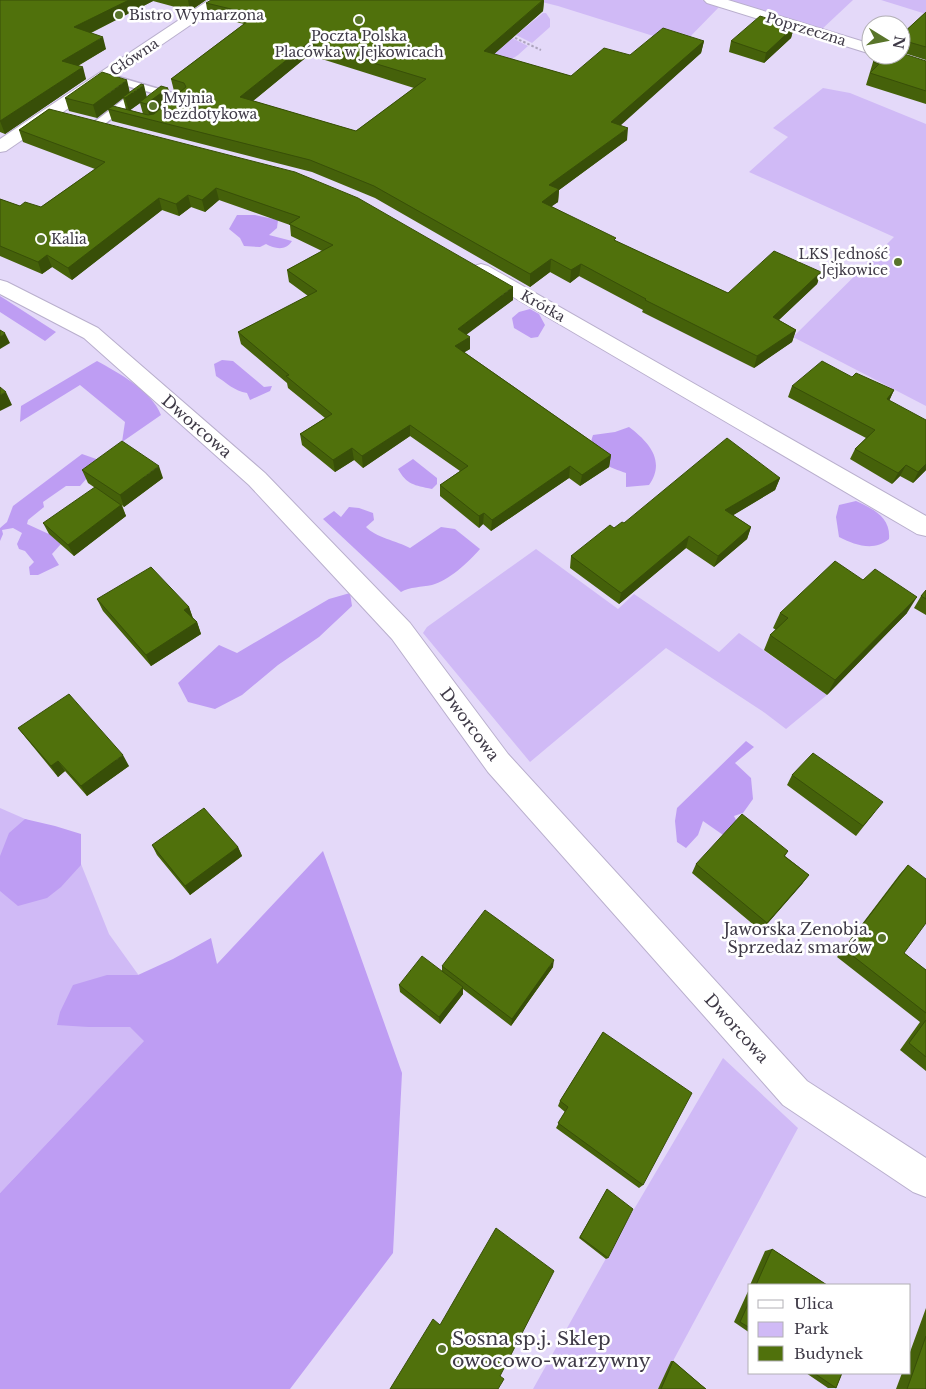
<svg xmlns="http://www.w3.org/2000/svg" width="926" height="1389" font-family="'Libre Baskerville',serif">
	<rect width="100%" height="100%" fill="#e4d9f9"/>
	<path fill="#d0baf6" d="M534,0H702L721,5L682,45L558,6Z
		M716,0H853L821,30Z
		M881,0H926V14Z
		M543,13H546L550,19V27L532,43L516,35Z
		M512,38L528,46L518,55L499,68L482,64Z
		M823,88L850,93L926,124V406L793,337L894,237L749,172L788,137L773,128Z
		M536,549L618,609L634,594L719,652L739,633L827,695L786,729L765,713L666,648L530,762L423,633L427,627Z
		M0,808L71,839L109,934L168,1016L0,1193Z
		M723,1058L798,1128L658,1389H533L623,1228Z"/>
	<path fill="#be9df3" d="M237,215H255L278,220L277,228L269,235L292,241C286,251 275,249 266,244L260,247L244,246L240,238L229,229Z
		M0,296L56,332L45,341L0,312Z
		M530,309L539,314L545,325L538,337L531,338L514,328L512,318L519,312Z
		M222,360L233,361L264,387L272,386L270,391L250,400L247,393C234,391 227,383 216,376L214,364Z
		M97,361C119,373 152,391 161,415L122,442L125,422L80,385L20,422L21,406Z
		M629,427C649,442 666,461 649,485L626,487V473C607,466 584,459 593,435L615,432Z
		M82,454L102,461L80,486H66L43,502L44,507L28,520L27,524L51,535L61,544L52,554L59,565L38,575H30L29,567L34,562L25,551L19,549L17,544L22,533L13,528L2,530L3,534L0,541V528L7,522L13,506Z
		M413,459L437,478V484L432,489C414,485 407,485 398,469Z
		M856,501C873,509 891,517 889,539C874,552 855,545 839,537L836,517L839,505Z
		M349,507L359,508L373,513L374,520L366,527C375,537 397,541 410,548L441,527L455,529L480,549C469,562 448,581 432,585C421,587 410,587 401,592L323,519L334,511L341,517Z
		M350,593L352,606L319,637L278,665L242,695L215,709L188,702L178,683L219,645L237,653L329,599Z
		M746,741L754,747L735,763L751,778L753,799L743,813L734,816L738,824L726,837L703,821L698,835L686,848L677,842L675,821L677,808Z
		M25,819L55,826L81,834V865L61,887L47,898L18,906L0,891V856L9,833Z
		M323,851L402,1073L393,1253L290,1389H0V1193L144,1041L130,1027H88L57,1025L60,1012L73,985L107,975H138L173,959L211,938L217,964Z"/>
	<g fill="none" stroke-linecap="round" stroke-linejoin="round">
		<defs>
			<path id="service" d="M108,74L186,97L187,99L171,110L166,107L174,100L146,91L101,127H93L92,125L93,123L137,89L105,79L103,77Z"/>
			<path id="minor" d="M704,0H728L871,44V54L707,3Z
				M481,264L488,266L926,516V536L917,534L474,274L471,270L474,266Z
				M0,280L7,282L98,328L265,473L410,623L508,754L807,1081L926,1158V1197L913,1192L783,1105L488,772L392,639L249,485L84,338L0,294Z"/>
			<path id="tertiary" d="M209,0H227L6,151L0,152V139Z"/>
		</defs>
		<use href="#service" stroke="#b9afcd" stroke-width="3"/>
		<use href="#minor" stroke="#b9afcd" stroke-width="2"/>
		<use href="#tertiary" stroke="#b9afcd" stroke-width="2"/>
		<path stroke="#ada4bd" stroke-width="2" stroke-dasharray="2.5 2" stroke-linecap="butt" d="M511,36L541,50"/>
		<use href="#service" fill="#fff" fill-rule="evenodd"/>
		<use href="#minor" fill="#fff" fill-rule="evenodd"/>
		<use href="#tertiary" fill="#fff" fill-rule="evenodd"/>
	</g>
	<path fill="#45610a" fill-rule="evenodd" d="M0,0H206L190,11L153,1L91,33L106,49L78,66L86,79L5,134L0,132Z
		M544,0L543,11L494,54L571,76L630,55L704,41L701,53L620,125L627,140L559,190L558,202L551,206L616,241L728,293L821,272L817,284L779,320L796,330L792,342L754,368L642,312L643,310L579,276L570,283L550,272L530,287L375,198L312,172L112,121L108,109L97,118L69,111L65,98L130,92L147,97L168,88L171,100L179,93L174,91L171,79L244,24L208,15L206,3ZM309,55L414,88L356,131L253,101ZM123,98L126,109H109ZM140,103L143,114L130,110Z
		M926,12V60L901,52V35Z
		M794,27L791,38L764,63L729,52L731,41Z
		M926,61V104L866,85L873,62Z
		M49,109L513,300L466,334L470,349L464,352L611,455L609,467L580,486L569,478L491,531L483,524L479,528L440,496V485L460,471L410,436L363,468L354,460L335,472L302,445L300,434L325,418L288,388L287,383L241,344L238,332L308,296L289,282L287,270L322,251L291,236L290,225L219,200L205,212L191,207L179,216L162,210L72,280L52,267L42,274L0,256V199L20,206L41,207L95,169L23,142L19,130Z
		M852,377L894,390L889,401L926,470L913,483L900,476L892,484L850,459L855,449L866,438L788,397L792,386Z
		M82,470L163,478L124,507L122,505L126,516L74,556L49,534L43,523L104,494L88,483Z
		M780,478L775,490L733,515L751,527L747,539L714,567L686,548L619,604L570,568L571,556L614,528L624,523Z
		M926,590V615L914,608L921,596Z
		M97,599L189,607L193,618L197,622L201,634L151,666L103,611Z
		M780,613H907L827,695L764,650L770,635L776,630L773,628Z
		M18,728L129,766L87,796L65,771L58,777L26,738Z
		M792,775L875,812L856,836L787,785Z
		M152,845L238,847L242,856L190,895L157,855Z
		M788,851L785,856L809,875L802,884L761,931L692,873L696,864Z
		M908,865L904,953L926,970V1071L900,1050L920,1022L837,957L900,874Z
		M442,966L553,967L511,1026L463,989V994L440,1024L400,992L399,985L442,971Z
		M603,1032L643,1185L639,1188L556,1128L565,1112L558,1106L560,1101Z
		M607,1189L608,1258L606,1259L579,1238Z
		M772,1249L827,1285H750L765,1251Z
		M750,1287V1333L734,1322Z
		M926,1308V1389H896L902,1373H910V1352Z
		M671,1361H673L706,1389H658Z
		M806,1373H842L836,1388H828Z"/>
	<path fill="#384f08" d="M129,0H153V1L78,39L74,27Z
		M188,0H206L190,11Z
		M544,0L543,11L484,63V51Z
		M794,27L791,38L764,63L766,53Z
		M103,37L106,49L65,73L62,61Z
		M704,41L701,53L610,135L611,122Z
		M308,43L309,55L243,109L240,97Z
		M83,67L86,79L5,134L0,121Z
		M127,80L130,93L97,118L93,105Z
		M144,85L147,98L129,111L125,98Z
		M168,88L171,101L150,117L146,104Z
		M628,128L627,140L559,190L558,202L541,214L542,202L549,185Z
		M216,188L219,200L205,212L202,200Z
		M188,195L191,207L179,216L176,204Z
		M159,198L162,210L72,280L68,268Z
		M47,255L52,267L42,274L38,262Z
		M551,259L550,272L530,287V274Z
		M581,264L579,276L570,283L571,270Z
		M821,272L817,284L769,329L773,317Z
		M513,287V300L458,341V329Z
		M796,330L792,342L754,368L757,356Z
		M5,333L10,343L0,349V337Z
		M470,337V349L455,358V346Z
		M894,390L889,401L887,399Z
		M6,392L12,405L0,411V395Z
		M410,425V436L363,468L362,456Z
		M352,448L354,460L335,472L333,460Z
		M611,455L609,467L580,486L582,475Z
		M926,464V470L913,483L918,472Z
		M906,465L900,476L892,484L898,473Z
		M159,466L163,478L124,507L120,495Z
		M570,466L569,478L491,531L492,520Z
		M780,478L775,490L722,522L725,510Z
		M121,505L126,516L74,556L68,545Z
		M484,513L483,524L479,528V516Z
		M751,527L747,539L714,567L718,556Z
		M689,536L686,548L619,604L621,593Z
		M917,597L907,613L827,695L835,680Z
		M189,607L193,619L184,610Z
		M197,622L201,634L151,666L146,655Z
		M123,755L129,766L87,796L81,786Z
		M58,761L65,771L58,777L51,766Z
		M238,847L242,856L190,895L185,886Z
		M809,875L802,884L761,931L767,923Z
		M554,960L553,967L511,1026L512,1019Z
		M463,987V994L440,1024L439,1017Z"/>
	<path fill="#50710c" stroke="#384f08" fill-rule="evenodd" d="M0,0H129L74,27L103,37L62,61L83,67L0,121Z
		M211,0H543L484,51L571,76L604,48L630,55L663,28L704,41L611,122L628,128L549,185L559,189L542,202L616,238L614,240L728,293L774,251L821,272L773,317L796,330L757,356L645,300L646,299L581,264L571,270L551,259L530,274L374,186L310,160L108,109L113,106L148,115L154,114L186,87L184,83L171,79L256,15L206,3ZM308,43L426,79L356,131L240,97Z
		M926,12V47L905,41H901V35Z
		M760,16L794,27L766,53L731,41Z
		M901,53L926,61V91L870,73L879,64L873,62L881,55H901Z
		M102,72L127,80L93,105L65,98Z
		M141,84L144,85L125,98L123,97Z
		M161,86L168,88L146,104L140,102Z
		M49,109L295,172L358,198L513,287L458,329L470,337L455,346L611,455L582,475L570,466L492,520L484,513L479,516L440,485L468,466L410,425L362,456L352,448L333,460L300,434L332,414L286,376L289,375L238,332L317,291L287,270L333,245L289,224L300,217L216,188L202,200L188,195L176,204L159,198L68,268L47,255L38,262L0,246V199L20,206L25,202L41,207L105,162L19,130Z
		M0,330L5,333L0,337Z
		M822,361L852,377L856,373L894,390L887,399L926,420V464L918,472L906,465L898,473L855,449L875,430L792,386Z
		M0,387L6,392L0,395Z
		M727,438L780,478L725,510L751,527L718,556L689,536L621,593L571,556L610,525L614,528L622,522L624,523Z
		M122,441L159,466L120,495L82,470Z
		M95,487L121,505L68,545L43,523Z
		M835,561L863,580L875,569L917,597L835,680L770,635L788,618L780,613Z
		M151,567L189,607L184,610L197,622L146,655L97,599Z
		M926,590V599L921,596Z
		M69,694L123,755L81,786L58,761L51,766L18,728Z
		M813,753L883,802L863,826L792,775Z
		M204,808L238,847L185,886L152,845Z
		M742,814L788,851L784,856L809,875L767,923L696,864Z
		M908,865L926,879V923L904,953L926,970V1013L844,949Z
		M485,910L554,960L512,1019L442,966Z
		M422,956L463,987L439,1017L399,985Z
		M926,1020V1057L909,1043Z
		M603,1032L692,1093L643,1185L558,1123L568,1107L560,1101Z
		M607,1189L633,1209L608,1258L580,1237Z
		M496,1228L554,1271L500,1376L504,1379L498,1389H390L433,1319L440,1325Z
		M772,1249L827,1285H756Z
		M750,1300V1328L740,1322Z
		M926,1336V1389H907Z
		M673,1361L701,1385L706,1389H661Z
		M814,1373H842L836,1388Z"/>
	<g fill="#59752a" stroke="#fff" stroke-width="2">
		<circle cx="119" cy="15" r="5"/>
		<circle cx="359" cy="20" r="5"/>
		<circle cx="153" cy="106" r="5"/>
		<circle cx="41" cy="239" r="5"/>
		<circle cx="898" cy="262" r="5"/>
		<circle cx="882" cy="938" r="5"/>
		<circle cx="442" cy="1349" r="5"/>
	</g>
	<g text-anchor="middle" stroke-width="5" stroke-linejoin="round" paint-order="stroke">
		<g font-size="14" fill="#3f3a47" stroke="#fff" text-anchor="start">
			<text x="129" y="20">Bistro Wymarzona</text>
			<text x="359" y="41" text-anchor="middle">Poczta Polska<tspan x="359" dy="16">Placówka w Jejkowicach</tspan></text>
			<text x="163" y="103">Myjnia<tspan x="163" dy="16">bezdotykowa</tspan></text>
			<text x="51" y="244">Kalia</text>
			<text x="888" y="259" text-anchor="end">LKS Jedność<tspan x="888" dy="16">Jejkowice</tspan></text>
		</g>
		<g font-size="14" fill="#3f3a47" stroke="#fff">
			<text transform="translate(806 29) rotate(17)" y="5">Poprzeczna</text>
			<text transform="translate(134 57) rotate(-34)" y="5">Główna</text>
			<text transform="translate(543 306) rotate(30)" y="5">Krótka</text>
		</g>
		<g font-size="16" fill="#3f3a47" stroke="#fff">
			<text transform="translate(197 426) rotate(41)" y="6">Dworcowa</text>
			<text transform="translate(470 724) rotate(53)" y="6">Dworcowa</text>
			<text transform="translate(737 1028) rotate(48)" y="6">Dworcowa</text>
		</g>
		<g font-size="16" fill="#3f3a47" stroke="#fff" text-anchor="end">
			<text x="872" y="935">Jaworska Zenobia.<tspan x="872" dy="18">Sprzedaż smarów</tspan></text>
		</g>
		<g font-size="19" fill="#3f3a47" stroke="#fff" text-anchor="start">
			<text x="452" y="1345">Sosna sp.j. Sklep<tspan x="452" dy="22">owocowo-warzywny</tspan></text>
		</g>
	</g>
	<rect x="748" y="1284" width="162" height="90" fill="#ffffff" stroke="#b2b0b5"/>
	<rect x="758" y="1300" width="25" height="8" fill="#ffffff" stroke="#b2b0b5"/>
	<text x="794" y="1309" font-size="15" fill="#3f3a47">Ulica</text>
	<rect x="758" y="1322" width="25" height="15" fill="#d0baf6" stroke="#b2b0b5"/>
	<text x="794" y="1334" font-size="15" fill="#3f3a47">Park</text>
	<rect x="758" y="1346" width="25" height="15" fill="#50710c" stroke="#b2b0b5"/>
	<text x="794" y="1359" font-size="15" fill="#3f3a47">Budynek</text>
	<g transform="translate(886 40) rotate(100)"><circle r="24" fill="#ffffff" stroke="#b2b0b5"/>
	<path d="M0-4L9 19L0 12L-9 19Z" fill="#59752a"/>
	<text y="-8" font-size="14" font-weight="bold" text-anchor="middle" fill="#3f3a47">N</text>
	</g>
</svg>
